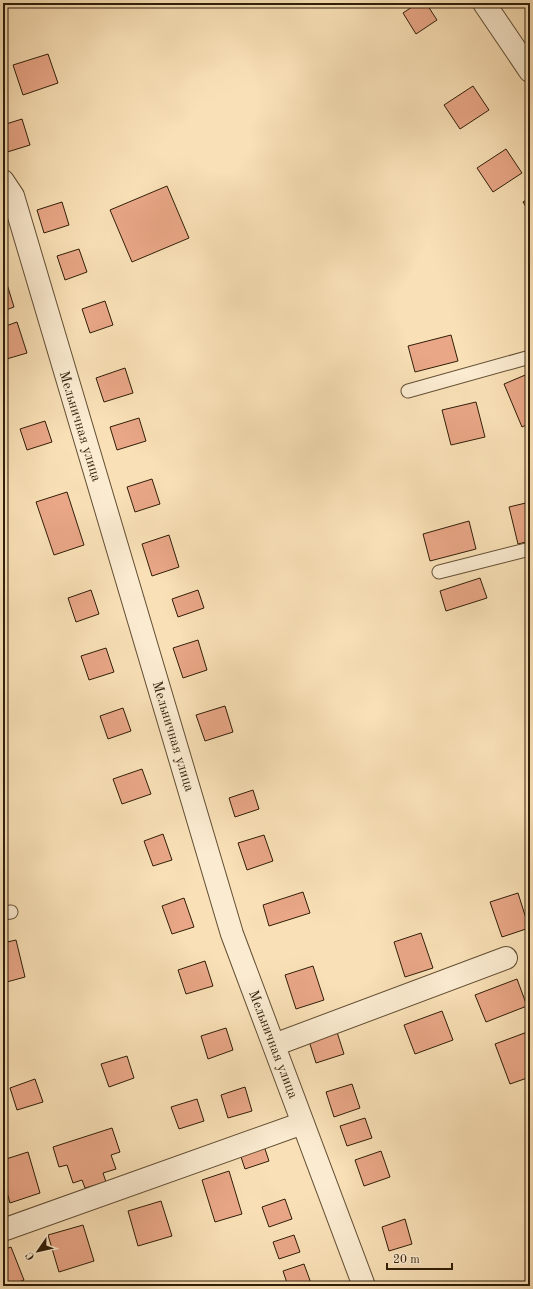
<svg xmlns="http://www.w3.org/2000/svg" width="533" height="1289" font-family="'Old Standard TT',serif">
	<rect width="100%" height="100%" fill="#f9e0b6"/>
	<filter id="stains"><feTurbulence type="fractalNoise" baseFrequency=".005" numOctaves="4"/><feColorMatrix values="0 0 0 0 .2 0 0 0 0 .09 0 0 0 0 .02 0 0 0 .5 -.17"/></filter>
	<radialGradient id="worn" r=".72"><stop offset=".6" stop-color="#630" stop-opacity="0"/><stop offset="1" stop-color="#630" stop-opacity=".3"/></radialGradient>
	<path fill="#e9a787" stroke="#301e08" d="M418,3H426L437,20L416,34L403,13Z
		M48,54L58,83L23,95L13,65Z
		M473,86L489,110L460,129L444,105Z
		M22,119L30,145L4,153L3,149V125Z
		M506,149L522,173L493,192L477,168Z
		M167,186L189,238L132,262L110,210Z
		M530,198V213L523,202Z
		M62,202L69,225L44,233L37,210Z
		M79,249L87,272L65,280L57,256Z
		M6,281L14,307L3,311V283Z
		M105,301L113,325L90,333L82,309Z
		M17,322L27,353L3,360V327Z
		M451,335L458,361L415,372L408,346Z
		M125,368L133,393L104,402L96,378Z
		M530,373V423L522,427L504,384Z
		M476,402L485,437L451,445L442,410Z
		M139,418L146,441L117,450L110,427Z
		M45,421L52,442L27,450L20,429Z
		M152,479L160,504L135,512L127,487Z
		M67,492L84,545L54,555L36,502Z
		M530,502V541L518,544L509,507Z
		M469,521L476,549L430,561L423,534Z
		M169,535L179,567L152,576L142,544Z
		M480,578L487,598L446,611L440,591Z
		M91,590L99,614L76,622L68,598Z
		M198,590L204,608L178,617L172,599Z
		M198,640L207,670L183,678L173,648Z
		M106,648L114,672L89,680L81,656Z
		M225,706L233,732L205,741L196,715Z
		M123,708L131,731L108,739L100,716Z
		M142,769L151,794L122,804L113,779Z
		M253,790L259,809L235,817L229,798Z
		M163,834L172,860L153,866L144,841Z
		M264,835L273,861L247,870L238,843Z
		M303,892L310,913L269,926L263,905Z
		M518,893L529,928L502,937L490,902Z
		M184,898L194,927L172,934L162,906Z
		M421,933L433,968L405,977L394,942Z
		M16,940L25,977L3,983V943Z
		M205,961L213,986L186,994L178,970Z
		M313,966L324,1000L296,1009L285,975Z
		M517,979L527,1006L486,1022L475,995Z
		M442,1011L453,1040L415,1054L404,1025Z
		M226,1028L233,1050L208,1059L201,1036Z
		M336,1029L344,1054L316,1063L308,1038Z
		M530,1031V1077L510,1084L495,1044Z
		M127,1056L134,1078L109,1087L101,1064Z
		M35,1079L43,1102L17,1110L10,1088Z
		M352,1084L360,1108L334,1117L326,1092Z
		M245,1087L252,1111L228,1118L221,1095Z
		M197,1099L204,1121L179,1129L171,1107Z
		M365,1118L372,1138L347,1146L340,1126Z
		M112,1128L120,1152L111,1155L116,1169L103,1173L106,1182L85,1188L82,1180L73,1183L67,1165L59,1167L53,1147Z
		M263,1143L269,1161L245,1169L239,1151Z
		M381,1151L390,1177L364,1186L355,1160Z
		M28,1152L40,1193L10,1203L3,1178V1160Z
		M229,1171L242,1214L215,1222L202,1180Z
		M285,1199L292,1219L269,1227L262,1207Z
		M161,1201L172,1236L138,1246L128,1211Z
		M405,1219L412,1244L389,1251L382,1227Z
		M83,1225L94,1261L59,1272L48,1235Z
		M294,1235L300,1252L279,1259L273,1242Z
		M11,1247L24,1280L9,1286H3V1250Z
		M304,1264L312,1286H288L283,1271Z"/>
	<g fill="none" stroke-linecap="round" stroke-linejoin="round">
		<defs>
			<path id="lane" d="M408,391L530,357
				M439,572L530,549
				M3,913L11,912"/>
			<path id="street" d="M484,3L530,71
				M3,181L13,196L232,934L364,1286
				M274,1045L506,958
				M3,1230L303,1123"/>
		</defs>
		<use href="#lane" stroke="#624e34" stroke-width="15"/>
		<use href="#street" stroke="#624e34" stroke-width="24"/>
		<use href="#lane" stroke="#fbebd0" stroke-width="13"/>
		<use href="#street" stroke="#fbebd0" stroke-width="22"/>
	</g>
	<g text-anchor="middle" stroke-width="4" stroke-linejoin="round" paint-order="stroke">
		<g font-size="14" fill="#301e08" stroke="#fbebd0">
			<text transform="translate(81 426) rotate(73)" y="5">Мельничная улица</text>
			<text transform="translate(174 736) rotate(73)" y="5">Мельничная улица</text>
			<text transform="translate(274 1044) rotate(69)" y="5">Мельничная улица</text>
		</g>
	</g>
	<rect width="533" height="1289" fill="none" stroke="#f9e0b6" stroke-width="16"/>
	<rect x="4" y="4" width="525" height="1281" fill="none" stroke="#301e08" stroke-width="2"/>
	<rect x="8" y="8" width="517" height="1273" fill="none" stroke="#301e08"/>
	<g transform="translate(38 1251) rotate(236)" stroke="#fbebd0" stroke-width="3" paint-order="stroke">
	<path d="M0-3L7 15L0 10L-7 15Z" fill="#301e08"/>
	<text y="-6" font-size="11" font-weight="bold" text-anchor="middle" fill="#301e08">С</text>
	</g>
	<path d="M387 1263v6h65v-6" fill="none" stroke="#301e08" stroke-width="2"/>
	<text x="393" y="1263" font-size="12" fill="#301e08" stroke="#fbebd0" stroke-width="3" paint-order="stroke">20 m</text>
	<rect width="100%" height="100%" filter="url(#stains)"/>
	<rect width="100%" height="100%" fill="url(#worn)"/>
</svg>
